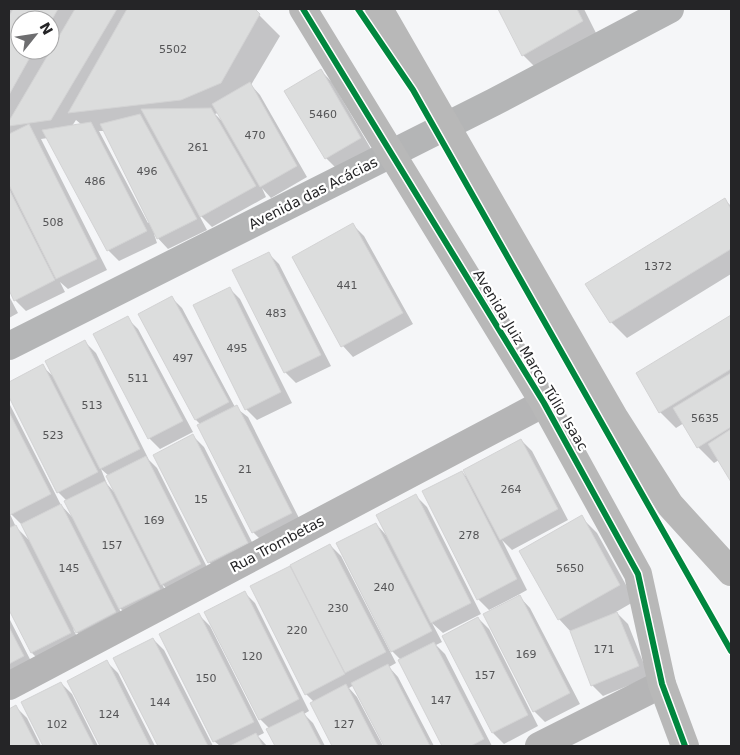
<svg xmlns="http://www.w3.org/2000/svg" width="740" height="755" font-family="'DejaVu Sans',sans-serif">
	<rect width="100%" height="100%" fill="#f5f6f8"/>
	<path fill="#0003" fill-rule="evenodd" d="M9,9H253L280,36L251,85L260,95L307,177L271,198L262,188L266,197L212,227L198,213L207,230L168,249L154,234L157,243L119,261L108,250L48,138L41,139L107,270L68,289L60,282L65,292L26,311L15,300L9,287ZM20,20H50V50H20ZM218,113L222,121L215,114ZM76,120L82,125L72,126ZM99,131H104L150,222L148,223Z
		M499,9H584L598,37L539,71L523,55Z
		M321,71L332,82L371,149L337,169L326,158Z
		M725,200L731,206V274L627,338L611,322Z
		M353,225L364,236L413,324L353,357L343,346Z
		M268,253L279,264L331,366L296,383L285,372Z
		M229,288L240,299L292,403L257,420L246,409Z
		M9,296L18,313L9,318Z
		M171,297L182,308L235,407L248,417L302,524L264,543L253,532L200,424L196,420L139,315Z
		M731,316V479L719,460L714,463L698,447L684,423L676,428L660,412L637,374Z
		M127,318L138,329L193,432L160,449L149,438Z
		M85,342L96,353L149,460L157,468L211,575L173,595L162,584L170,600L131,619L118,606L126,624L88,643L73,629L81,644L43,664L32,653L9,608V403L61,505L74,519L67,501L58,492L9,394V383L42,366L53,376ZM101,469L109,476L115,493L107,484ZM9,512L22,525L29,540L16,527Z
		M193,436L204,447L258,554L220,573L209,562Z
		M521,440L532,451L568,520L512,550L502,540L527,590L518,595L530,608L580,704L545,722L534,711L518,595L489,610L478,599L462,472L469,479Z
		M416,496L427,507L481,614L443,633L432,623L442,642L436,645L445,654L492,746H443L399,661L401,660L392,651L376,524L386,535Z
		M581,517L597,533L635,601L616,612L628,624L649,677L603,696L592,685L571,632L559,619Z
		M330,545L341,556L396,663L389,667L398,677L434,746H385L354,685L349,688L357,697L383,746H334L312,703L314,702L306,694L251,587Z
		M244,592L255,603L309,711L304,714L313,723L325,746H276L268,730L270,729L260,719Z
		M199,615L210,626L264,733L258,736L267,746H220L214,741Z
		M9,618L34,667L9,680Z
		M478,618L489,629L538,726L504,744L493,733L444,636Z
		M153,639L164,650L213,746H159L114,658Z
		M107,662L118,673L155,746H101L68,681Z
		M61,683L72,694L98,746H45L23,703Z
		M16,707L27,718L41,746H9V710Z"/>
	<path fill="#dcdddd" stroke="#d3d3d4" d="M13,9H58L50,23V20H20V50H34L9,95V16Z
		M75,9H117L51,120L9,126V121Z
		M127,9H255L260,14L221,83L181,100L68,113Z
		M498,9H577L583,21L522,56Z
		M321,69L361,138L325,159L284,91Z
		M250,82L297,166L260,187L212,104Z
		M211,108L256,186L200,217L141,109Z
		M140,114L197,219L157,239L100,124Z
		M91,122L147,231L107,251L42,130Z
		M29,124L97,259L56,279L9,185V134Z
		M9,189L55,280L14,301L9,290Z
		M725,198L731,209V249L610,323L585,284Z
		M353,223L403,313L341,347L292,257Z
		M269,252L321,355L284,373L232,270Z
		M230,287L281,392L245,410L193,305Z
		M172,296L229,402L195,420L138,314Z
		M731,315V369L659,413L636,373Z
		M128,316L183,421L148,439L93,334Z
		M85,340L140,449L100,469L45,361Z
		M43,364L98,472L57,493L9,397V382Z
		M731,373V427L697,448L673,408Z
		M237,405L292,513L252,533L197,425Z
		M9,412L51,494L10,515L9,512Z
		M731,429V482L708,444Z
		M193,434L248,543L208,563L153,455Z
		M521,439L558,509L500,540L463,470Z
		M146,456L201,564L161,585L106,476Z
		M462,471L517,579L477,600L422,491Z
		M105,481L160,589L119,609L64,501Z
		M416,494L471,603L431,623L376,515Z
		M61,504L116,612L76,633L21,524Z
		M582,515L620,585L558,620L519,551Z
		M376,523L432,631L391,652L336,543Z
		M16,525L71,633L31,653L9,610V528Z
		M330,544L386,652L345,673L290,565Z
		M290,566L345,674L305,695L250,586Z
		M245,591L299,699L259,720L204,612Z
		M520,595L570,693L533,712L483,614Z
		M617,612L639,666L591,686L570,631Z
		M199,613L254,722L213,742L159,634Z
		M478,617L528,715L492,733L442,636Z
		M9,627L24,656L9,664Z
		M153,638L208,746H158L113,658Z
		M434,642L484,739L471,746H442L398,660Z
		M107,660L150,746H100L67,681Z
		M388,664L430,746H384L351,683Z
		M61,682L94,746H43L21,702Z
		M346,684L378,746H332L310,703Z
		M16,705L37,746H9V709Z
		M303,711L321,746H275L266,729Z
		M256,733L263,746H230Z"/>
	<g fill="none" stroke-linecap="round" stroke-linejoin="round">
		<path stroke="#b5b5b6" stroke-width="28" d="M9,686L544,403
			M539,746L662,684"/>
		<path stroke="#b4b5b6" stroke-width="28" d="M9,346L494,102L670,9"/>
		<path stroke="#b8b8b8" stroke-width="28" d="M303,9L544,403L638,574L662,684L685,746
			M379,9L614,417L670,505L731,572"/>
		<defs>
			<path id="cycleway" d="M303,9L544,403L638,574L662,684L685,746
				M358,9L413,90L731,651"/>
		</defs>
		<use href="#cycleway" stroke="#fff" stroke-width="9"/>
		<use href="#cycleway" stroke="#00873e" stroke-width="6"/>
	</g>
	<g text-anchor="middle" stroke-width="4.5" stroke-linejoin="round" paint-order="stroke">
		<g font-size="11" fill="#545456">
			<text x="173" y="53">5502</text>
			<text x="323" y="118">5460</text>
			<text x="255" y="139">470</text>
			<text x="198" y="151">261</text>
			<text x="147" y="175">496</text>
			<text x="95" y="185">486</text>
			<text x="53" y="226">508</text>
			<text x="658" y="270">1372</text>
			<text x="347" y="289">441</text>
			<text x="276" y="317">483</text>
			<text x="237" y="352">495</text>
			<text x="183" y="362">497</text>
			<text x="138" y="382">511</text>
			<text x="92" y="409">513</text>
			<text x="705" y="422">5635</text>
			<text x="53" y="439">523</text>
			<text x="245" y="473">21</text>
			<text x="511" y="493">264</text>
			<text x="201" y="503">15</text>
			<text x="154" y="524">169</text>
			<text x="469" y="539">278</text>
			<text x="112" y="549">157</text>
			<text x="69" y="572">145</text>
			<text x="570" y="572">5650</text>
			<text x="384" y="591">240</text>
			<text x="338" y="612">230</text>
			<text x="297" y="634">220</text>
			<text x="604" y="653">171</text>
			<text x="526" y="658">169</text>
			<text x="252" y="660">120</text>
			<text x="485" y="679">157</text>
			<text x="206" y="682">150</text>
			<text x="441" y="704">147</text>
			<text x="160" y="706">144</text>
			<text x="109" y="718">124</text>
			<text x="57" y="728">102</text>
			<text x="344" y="728">127</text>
		</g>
		<g font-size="14" fill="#252527" stroke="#fff">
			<text transform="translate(313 193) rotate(-27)" y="5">Avenida das Acácias</text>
			<text transform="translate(531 360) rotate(59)" y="5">Avenida Juiz Marco Túlio Isaac</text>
			<text transform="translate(277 544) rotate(-28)" y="5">Rua Trombetas</text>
		</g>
	</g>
	<rect width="740" height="755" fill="none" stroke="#252527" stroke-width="20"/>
	<g transform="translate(35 35) rotate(60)"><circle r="24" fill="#ffffff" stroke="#a8a8a9"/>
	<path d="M0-4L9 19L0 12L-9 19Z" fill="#6e6e70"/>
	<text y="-8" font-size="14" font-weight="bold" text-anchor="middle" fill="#252527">N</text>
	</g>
</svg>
